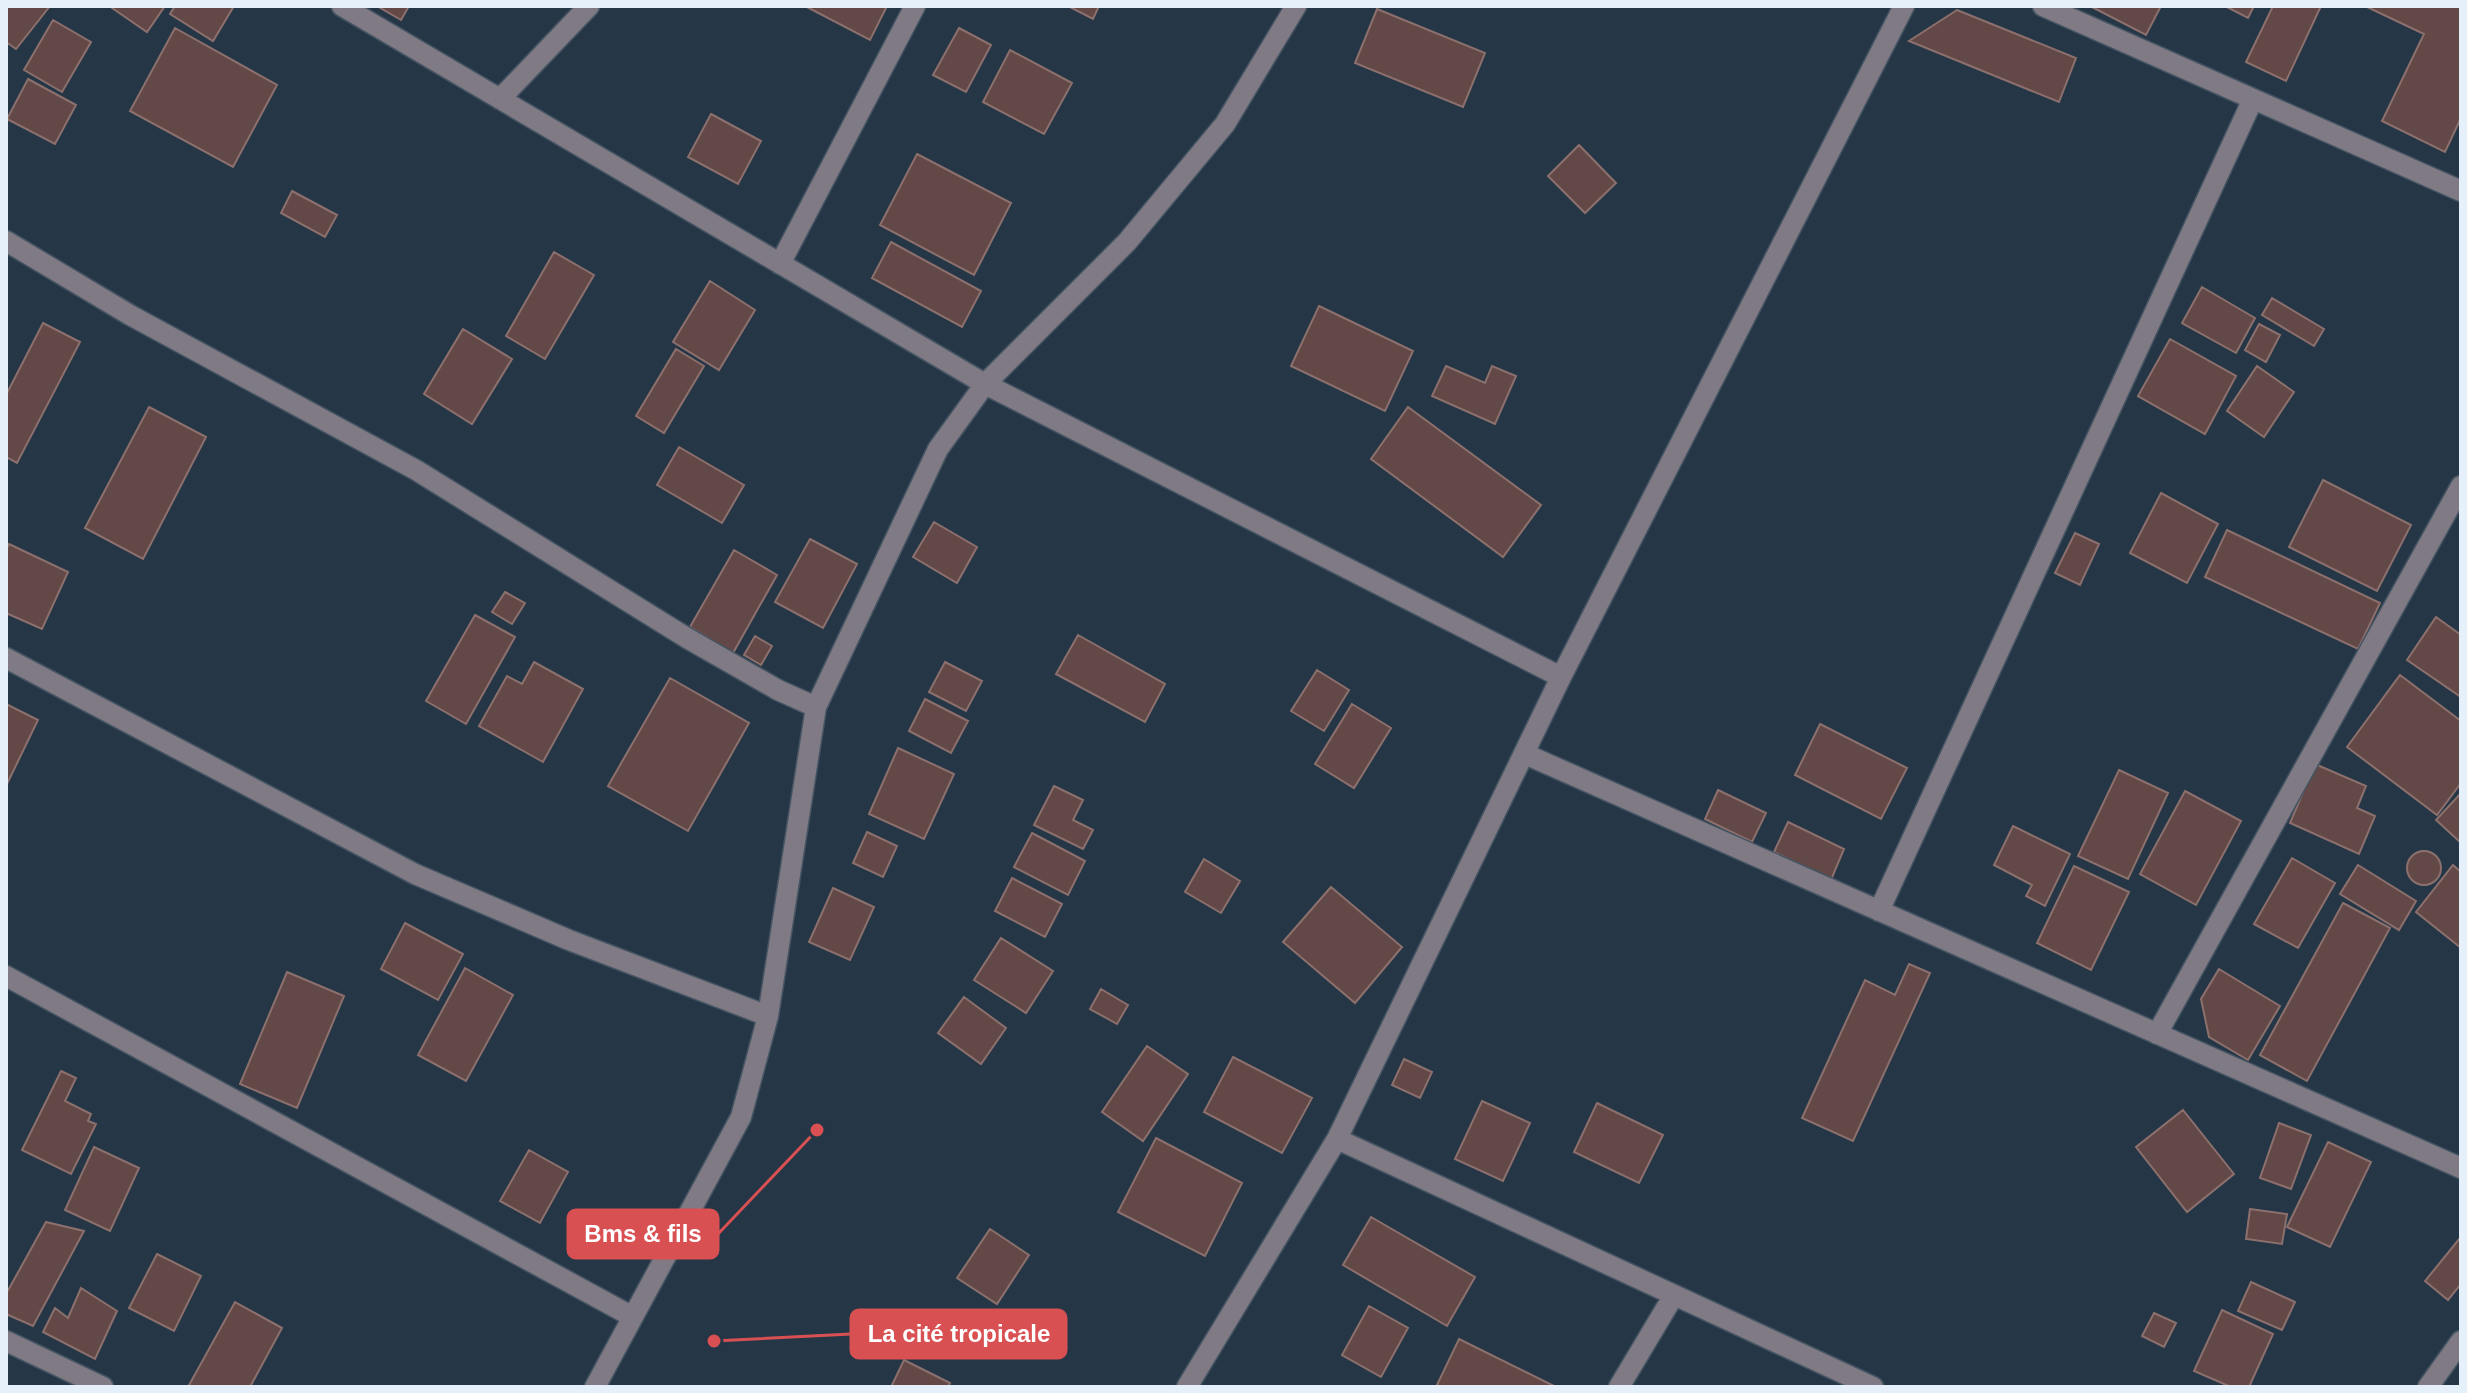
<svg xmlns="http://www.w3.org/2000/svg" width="2467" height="1393" font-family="Arial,sans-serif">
	<rect width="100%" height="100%" fill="#253646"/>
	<path fill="#624846" stroke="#8c706d" stroke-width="2" d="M6,6H50L16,49L6,42Z
		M113,6H165L147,32L112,8Z
		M175,6H234L213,41L170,14Z
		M377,6H409L401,20Z
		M805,6H887L870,40Z
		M1068,6H1099L1093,19Z
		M2090,6H2161L2146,35Z
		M2225,6H2254L2248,18Z
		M2273,6H2321L2286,81L2246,62Z
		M2365,6H2461V118L2445,152L2382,121L2424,34Z
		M1377,9L1485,53L1463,107L1355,63Z
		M1957,10L2076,58L2059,102L1909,41Z
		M53,20L91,42L62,92L24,70Z
		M175,28L277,85L233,167L130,111Z
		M959,28L991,45L966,92L933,75Z
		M1010,50L1072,83L1044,134L983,102Z
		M28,79L76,105L55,144L7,119Z
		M711,114L761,141L738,184L688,157Z
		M1579,145L1616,183L1585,213L1548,176Z
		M917,154L1011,203L974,275L880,225Z
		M292,191L337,215L325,237L281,213Z
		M891,242L981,291L962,327L872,278Z
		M554,252L594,275L545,359L506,336Z
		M710,281L755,310L719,370L673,342Z
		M2202,287L2255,318L2236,353L2182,323Z
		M2272,298L2324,329L2314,346L2262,315Z
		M1319,306L1413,351L1385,411L1291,366Z
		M43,323L80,342L17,463L6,457V395Z
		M2259,324L2280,335L2266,362L2245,350Z
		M463,329L512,359L472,424L424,394Z
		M2170,339L2236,376L2205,434L2138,396Z
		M676,349L704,366L664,433L636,416Z
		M1446,366L1485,383L1492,366L1516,376L1495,424L1432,396Z
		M2257,366L2294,392L2264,437L2227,411Z
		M149,407L206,437L143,559L85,528Z
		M1408,407L1541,505L1503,557L1371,459Z
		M679,447L744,485L722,523L657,485Z
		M2323,480L2411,525L2377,591L2289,547Z
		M2161,493L2218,524L2187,583L2130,553Z
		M934,522L977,547L957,583L913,557Z
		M2227,530L2380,603L2358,649L2205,577Z
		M2075,533L2099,544L2080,585L2055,573Z
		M810,539L857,564L823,628L775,602Z
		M9,544L68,572L42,629L6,613V550Z
		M734,550L777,575L733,653L690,627Z
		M505,592L525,603L512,624L492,612Z
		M475,615L515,637L466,724L426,701Z
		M2436,617L2461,635V697L2407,660Z
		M1078,635L1165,684L1145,722L1056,674Z
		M755,636L772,646L761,665L744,655Z
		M534,662L583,689L543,762L479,726L507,676L522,684Z
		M945,662L982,681L966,711L929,692Z
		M1317,670L1349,690L1324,731L1291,711Z
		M2400,675L2461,721V783L2437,815L2347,747Z
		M670,678L749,723L688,831L608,786Z
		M925,699L968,721L951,753L909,731Z
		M6,704L38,720L6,786Z
		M1352,704L1391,728L1354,788L1315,764Z
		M1820,724L1907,768L1881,819L1795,775Z
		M898,748L954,774L924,839L869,814Z
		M2315,764L2366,786L2357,808L2375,816L2359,854L2290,823Z
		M2119,770L2168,793L2128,879L2078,856Z
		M1054,786L1083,800L1073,820L1093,830L1083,849L1034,825Z
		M1718,790L1766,813L1752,842L1705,819Z
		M2185,791L2241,821L2196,905L2140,874Z
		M2461,793V843L2436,820Z
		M1788,822L1844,849L1831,880L1774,852Z
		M2013,826L2070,854L2045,906L2026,896L2032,885L1994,865Z
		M867,832L897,846L883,877L853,863Z
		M1032,833L1085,861L1068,895L1014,867Z
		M2407 868a17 17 0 1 1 34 0a17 17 0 1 1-34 0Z
		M2292,858L2335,883L2298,948L2254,924Z
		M1204,859L1240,881L1221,913L1185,892Z
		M2358,865L2416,901L2399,930L2340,894Z
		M2453,865L2461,872V948L2416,912Z
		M2074,866L2129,892L2091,970L2037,943Z
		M1012,878L1062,904L1045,937L995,911Z
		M1331,887L1402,947L1355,1003L1283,942Z
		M833,888L874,907L850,960L809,942Z
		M2343,903L2390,928L2307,1081L2260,1055Z
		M405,923L463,954L438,1000L381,969Z
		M1001,938L1053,971L1026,1013L974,980Z
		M1909,964L1930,973L1853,1141L1802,1118L1865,980L1895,995Z
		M465,968L513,995L466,1081L418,1055Z
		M2219,969L2280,1006L2248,1060L2209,1037L2201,999Z
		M287,972L344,996L297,1108L240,1084Z
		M1101,989L1128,1005L1117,1024L1090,1009Z
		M964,997L1006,1028L981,1064L938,1033Z
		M1147,1046L1188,1074L1143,1141L1102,1112Z
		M1233,1057L1312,1098L1282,1153L1204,1112Z
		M1404,1059L1432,1072L1420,1098L1392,1085Z
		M61,1071L76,1078L65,1101L91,1114L88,1121L96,1124L71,1174L22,1150Z
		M1482,1101L1530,1123L1503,1181L1455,1159Z
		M1597,1103L1663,1135L1639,1183L1574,1152Z
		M2183,1110L2234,1174L2187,1212L2136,1147Z
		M2279,1123L2311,1135L2291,1189L2260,1178Z
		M1156,1138L1242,1183L1205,1256L1118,1212Z
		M2328,1142L2371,1162L2330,1247L2287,1227Z
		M94,1147L139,1168L110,1231L65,1210Z
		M529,1150L568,1172L540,1223L500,1201Z
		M2250,1209L2287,1214L2282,1244L2246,1239Z
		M1371,1217L1475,1277L1447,1326L1343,1265Z
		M46,1222L84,1231L33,1326L6,1314V1294Z
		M990,1229L1029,1255L997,1304L957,1278Z
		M2460,1238L2461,1284L2448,1300L2425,1281Z
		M157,1254L201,1276L174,1331L129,1308Z
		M2251,1282L2295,1302L2282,1330L2238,1311Z
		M81,1288L117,1311L95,1359L43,1332L55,1308L68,1318Z
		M235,1302L282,1328L250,1387H188Z
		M1369,1306L1408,1328L1381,1377L1342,1355Z
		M2222,1310L2273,1334L2249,1387H2231L2194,1371Z
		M2154,1313L2176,1323L2164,1347L2142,1336Z
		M1459,1339L1556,1387H1436Z
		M904,1360L950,1383L948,1387H891Z"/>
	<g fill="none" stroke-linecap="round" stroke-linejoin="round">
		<defs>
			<path id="minor" d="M342,6L985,384L1561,677
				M2043,6L2461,191
				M500,99L589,6
				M6,241L130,315L416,470L687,638L778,690L816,707
				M780,264L915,6
				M6,658L415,874L569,940L768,1016
				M1525,754L2461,1168
				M1879,911L2253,99
				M6,976L633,1317
				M2157,1034L2461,486
				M1337,1139L1873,1387
				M6,1341L103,1387
				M595,1387L741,1117L768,1016L816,707L938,449L985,384L1127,242L1225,124L1296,6
				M1187,1387L1337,1139L1561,677L1904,6
				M1619,1387L1674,1295
				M2428,1387L2461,1341"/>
		</defs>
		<use href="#minor" stroke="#445463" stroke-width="23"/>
		<use href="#minor" stroke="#807a84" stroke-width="20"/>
	</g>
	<path fill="none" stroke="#d95052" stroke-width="3" d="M817 1130L718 1234M714 1341L851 1334"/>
	<g fill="#d95052" stroke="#253646" stroke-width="3">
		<circle cx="817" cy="1130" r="8"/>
		<circle cx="714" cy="1341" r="8"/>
	</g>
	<g fill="#d95052" stroke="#d95052" stroke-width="3">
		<rect x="568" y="1210" width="150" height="48" rx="8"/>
		<rect x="851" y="1310" width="215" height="48" rx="8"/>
	</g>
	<g font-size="24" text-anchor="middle" font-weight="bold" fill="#fff">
		<text x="643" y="1242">Bms &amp; fils</text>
		<text x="959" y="1342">La cité tropicale</text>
	</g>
	<rect width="2467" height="1393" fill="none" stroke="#e5f0fa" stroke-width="16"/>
</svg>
